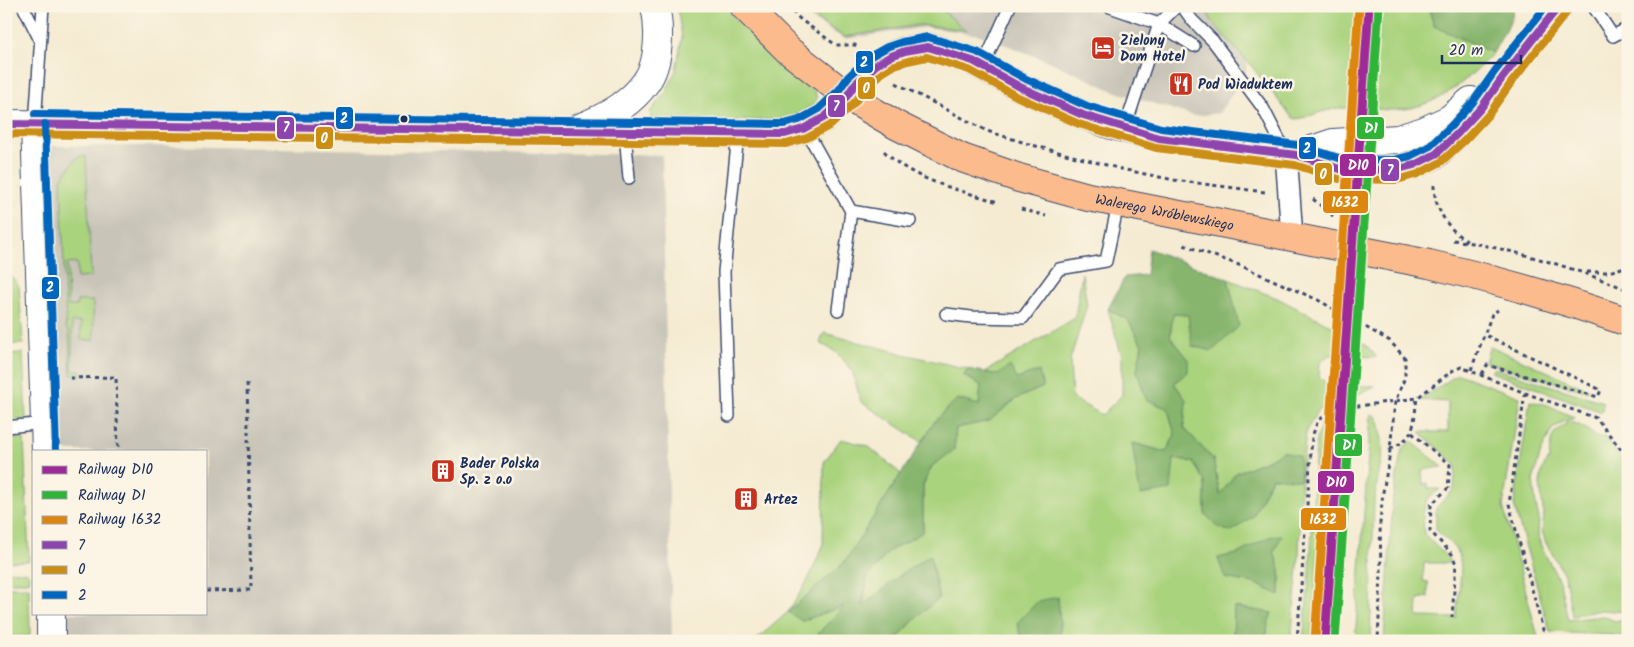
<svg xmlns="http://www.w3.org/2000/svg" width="1634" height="647" font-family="Kalam,sans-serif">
	<rect width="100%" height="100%" fill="#fcf5e5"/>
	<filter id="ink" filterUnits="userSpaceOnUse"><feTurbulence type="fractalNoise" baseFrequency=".02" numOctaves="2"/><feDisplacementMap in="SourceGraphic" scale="10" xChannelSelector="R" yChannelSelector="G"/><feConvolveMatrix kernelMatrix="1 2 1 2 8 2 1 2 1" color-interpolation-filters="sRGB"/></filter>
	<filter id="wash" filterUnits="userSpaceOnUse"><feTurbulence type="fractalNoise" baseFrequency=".0096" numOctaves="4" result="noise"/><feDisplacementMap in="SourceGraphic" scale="20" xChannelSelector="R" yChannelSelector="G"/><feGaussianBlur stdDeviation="1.12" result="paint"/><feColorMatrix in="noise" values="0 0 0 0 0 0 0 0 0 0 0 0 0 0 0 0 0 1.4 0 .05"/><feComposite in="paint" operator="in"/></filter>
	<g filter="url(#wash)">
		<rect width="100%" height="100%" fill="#f5ebd2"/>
		<path fill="#c8c4b8" d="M796,6H1249L1246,73L1219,113L1194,116L1116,92L1053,63L980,35L927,27L846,39L832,32L806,15Z
			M36,146H162L662,155L672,641H51V613H206V451H46Z"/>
		<path fill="#aad37e" stroke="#62816e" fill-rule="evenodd" d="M677,6H723C751,38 784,63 815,92L817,98L814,105L786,120L655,121L651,118L650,112L667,90L676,70L682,37Z
			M799,6H937L966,30L920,25L844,37L804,11Z
			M1239,6H1356V8L1398,11L1399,6H1428L1434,26L1493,53C1466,82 1435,109 1393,110C1378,110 1362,106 1347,108C1339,108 1329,110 1321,112C1312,115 1305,118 1295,119L1290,115L1249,63L1212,22L1207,11L1239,12Z
			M86,156L91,277L77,278V263L67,264L68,306H77V301H93L94,340H81V322H72V371H81V375H71L69,331L66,329L61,179L77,157Z
			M6,273L15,280L19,287L23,344H6Z
			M1082,273L1087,305L1070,360L1072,398L1102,415L1122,395V357L1108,309L1128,320L1142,345L1137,371L1146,399L1168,409L1175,435L1166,452L1133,443L1174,459L1193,462L1205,482V514L1253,516L1272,477L1283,451L1270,459L1236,473L1220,496L1213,459L1184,428L1186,400L1174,383L1188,359L1170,336L1173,314L1188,315L1231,296L1228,279L1277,298L1334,327L1366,345L1377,357L1329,355L1320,362L1319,376L1327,384L1375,386L1354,396L1338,400L1317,411L1306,432L1301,480L1299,556L1291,641H1266L1268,623L1272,613L1234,607L1233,641H1061L1058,597L1017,623L1022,641H895L914,620L929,556L902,574L863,606L867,578L889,551L923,532V485L932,466L954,450L956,428L989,421L1016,399L1043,387L1017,379L985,372L1075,318ZM1281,535L1274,552L1280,570V595L1254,583L1225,578L1218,558L1237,554Z
			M824,333L908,355L968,369L964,376L981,385L979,405L935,421L922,442L861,402L852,370L836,352L820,343Z
			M1490,346L1589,390L1585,391L1485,362Z
			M23,353L26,420L6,421V354Z
			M1494,368L1603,402L1602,412L1491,372Z
			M1458,374L1520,397L1503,506L1539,641H1384L1393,497L1402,449L1411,441L1443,467L1422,470L1423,484L1428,483V489H1440L1427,499L1423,514L1424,534L1448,558L1450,563H1424L1423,581L1428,582V597L1418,599L1417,617L1456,618C1457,603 1464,568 1459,556C1455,545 1443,537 1436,530V508L1454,489L1456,465L1420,432H1448V402L1420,400Z
			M1530,401L1548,405L1575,418L1563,422L1552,429L1540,455L1533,481L1536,506L1539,518L1538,535L1541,546L1560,583L1568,620L1603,616L1615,621L1628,618V636L1550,632L1514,505Z
			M1371,414L1376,416L1380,424L1383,450L1374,501L1370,641H1355Z
			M1328,420L1312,641H1303L1310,571L1316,439L1322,424Z
			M1569,422C1581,424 1589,431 1598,438L1605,437L1628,468V612L1601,610L1572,616L1565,576L1546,543L1542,531L1544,517L1540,484L1542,471L1547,460H1549C1551,438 1550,433 1569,422Z
			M24,438L29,561L6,562V439Z
			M841,439L868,446L901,474L844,563L789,612L802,621L845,605L818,634L828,641H755L788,612L808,580L823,546L824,462Z
			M6,571L27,572L29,575L28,582H6Z
			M6,587H29L30,636L6,637Z"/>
		<path fill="#87b56d" stroke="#517266" d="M1428,6H1513L1512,18L1493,53L1434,26Z
			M1149,249L1228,279L1239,326L1212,351L1192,346L1188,315L1173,314L1170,336L1188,359V372L1174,383L1186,400L1184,428L1213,459L1220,495L1236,473L1270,459L1283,451L1299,456L1301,480L1272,477L1253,516L1231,532L1218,527L1205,514V482L1193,462L1174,459L1171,490L1140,495L1132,443L1166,452L1175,435L1168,409L1146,399L1137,371L1142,345L1128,320L1108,309L1125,277L1146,275Z
			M1010,366L1017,379L1039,371L1043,387L1016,399L989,421L956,428L954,450L932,466L923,485V532L889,551L867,578L863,606L902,574L930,555L939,598L914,620L895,641H828L818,634L844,606L802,621L788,612L844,563L935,421L957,399L979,405L981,385L964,376L968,369L998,375Z
			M1282,535L1274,552L1280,570V595L1254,583L1225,578L1218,558L1237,554L1269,537Z
			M1058,597L1061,641H1022L1017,623L1038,601Z
			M1234,607L1272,613L1268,623L1266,641H1233Z"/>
	</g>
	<g filter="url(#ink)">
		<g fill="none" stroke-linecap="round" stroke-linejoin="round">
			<defs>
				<path id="service" d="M23,6L40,40
					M1177,6L1159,24L1194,46
					M1182,6L1192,20L1213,41L1263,108L1285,151
					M1593,6L1613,36L1628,28
					M1110,7L1159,24L1125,128
					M983,66L1010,6
					M35,124L43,6
					M803,129L812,141L851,211L910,221
					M625,133L629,178
					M838,310L851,211
					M946,314L971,317L1023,318L1059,269L1106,261L1118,204
					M729,416L724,272L738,134
					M6,427L45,423"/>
				<path id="minor" d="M1286,153L1291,223V237"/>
				<path id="tertiary" d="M6,124L785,134L803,129L825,117L847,96L855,84L876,65L891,56L905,51L928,47L973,61L1022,88L1083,115L1112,125L1159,138L1297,155L1340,169L1395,170L1414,165L1436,154L1458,133L1481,108L1503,77L1559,6
					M35,124L46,451
					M579,128C603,119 631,104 646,82C660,63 660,28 655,6
					M1297,155L1333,143L1398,139L1424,131L1450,119L1471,101
					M51,613V641"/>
				<g id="primary">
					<path id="s1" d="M744,6L788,50L847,96L896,125L962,158L1019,178L1088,197L1429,264C1497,280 1562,299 1628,322"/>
				</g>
			</defs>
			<use href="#service" stroke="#3c4b6f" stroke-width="14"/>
			<use href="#minor" stroke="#3c4b6f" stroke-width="24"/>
			<use href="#tertiary" stroke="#3c4b6f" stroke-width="30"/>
			<use href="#primary" stroke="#3c4b6f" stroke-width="30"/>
			<path stroke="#3c4b6f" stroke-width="3" stroke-dasharray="4 4" stroke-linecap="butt" d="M786,6L801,20L836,45H855L857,46
				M896,83L987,131L1032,145L1121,169L1174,180L1265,192
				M884,151C913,181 960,190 998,202
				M1434,185C1434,208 1448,230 1467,241
				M1313,199L1333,216
				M1021,209L1046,216
				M1453,240C1513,249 1572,267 1628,290
				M1184,245L1239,265L1318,300L1390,341L1405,358V377L1395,402L1389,459L1383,492L1380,523L1381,573L1378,641
				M1587,272H1609L1628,266
				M1471,370L1492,314L1498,310
				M1482,374L1487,365L1598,397L1601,390L1483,334
				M70,378L116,377L118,451
				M1525,393L1509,504L1546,641
				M1412,433L1450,465L1448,488L1431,505L1430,531L1452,554L1456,564L1452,617
				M1390,449C1417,437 1413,424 1417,398
				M206,591L251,590L247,379
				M1545,638L1598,641
				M1297,641L1312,437L1318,420L1337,409L1417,398L1452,371L1461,367L1525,393L1596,418L1628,458"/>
			<use href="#service" stroke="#fff" stroke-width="11"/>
			<use href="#minor" stroke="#fff" stroke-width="21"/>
			<use href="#tertiary" stroke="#fff" stroke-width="28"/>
			<use href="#primary" stroke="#fbbb8c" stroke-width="28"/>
			<defs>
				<path id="bus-1" d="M6,124L785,134L803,129L825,117L847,96L855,84L876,65L891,56L905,51L928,47L973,61L1022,88L1083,115L1159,138L1297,155L1340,169L1395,170L1414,165L1436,154L1458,133L1481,108L1503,77L1559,6"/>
				<path id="bus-2" d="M6,134L786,144L807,138L831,125L855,102L863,91L882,73L895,65L908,61L927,57L969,70L1018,97L1079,124L1156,148L1295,165L1339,179L1397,180L1418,174L1441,162L1465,140L1489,114L1511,83L1567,12"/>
				<path id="bus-3" d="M35,114L784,124L799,120L819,109L839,90L848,77L871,56L887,47L902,42L928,37L977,52L1026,79L1087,106L1161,128L1298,145L1342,159L1394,160L1410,156L1430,146L1451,126L1473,102L1495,71L1546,6
					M45,124L56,451"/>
			</defs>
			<use href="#bus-1" stroke="#fcf5e5" stroke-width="11"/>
			<use href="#bus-2" stroke="#fcf5e5" stroke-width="11"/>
			<use href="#bus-3" stroke="#fcf5e5" stroke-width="11"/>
			<use href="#bus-1" stroke="#8e44ad" stroke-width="8"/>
			<use href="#bus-2" stroke="#cb8e13" stroke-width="8"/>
			<use href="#bus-3" stroke="#0065bd" stroke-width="8"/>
			<defs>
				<path id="rail-1" d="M1325,641L1369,6"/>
				<path id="rail-2" d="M1335,641L1379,7"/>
				<path id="rail-3" d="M1315,640L1359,6"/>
			</defs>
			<use href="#rail-1" stroke="#fcf5e5" stroke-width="12"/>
			<use href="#rail-2" stroke="#fcf5e5" stroke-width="12"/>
			<use href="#rail-3" stroke="#fcf5e5" stroke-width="12"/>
			<use href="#rail-1" stroke="#9e2a97" stroke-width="9"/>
			<use href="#rail-2" stroke="#2fb439" stroke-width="9"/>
			<use href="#rail-3" stroke="#dd860e" stroke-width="9"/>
		</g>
	</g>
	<defs>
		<symbol id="hotel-square" viewBox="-11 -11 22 22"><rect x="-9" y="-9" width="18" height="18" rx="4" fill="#c8321e" stroke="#fcf5e5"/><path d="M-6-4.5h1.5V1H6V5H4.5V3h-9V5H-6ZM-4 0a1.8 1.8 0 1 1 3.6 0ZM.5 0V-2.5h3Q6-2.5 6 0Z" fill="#fff"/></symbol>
		<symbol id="restaurant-square" viewBox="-11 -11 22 22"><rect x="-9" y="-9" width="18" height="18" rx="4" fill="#c8321e" stroke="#fcf5e5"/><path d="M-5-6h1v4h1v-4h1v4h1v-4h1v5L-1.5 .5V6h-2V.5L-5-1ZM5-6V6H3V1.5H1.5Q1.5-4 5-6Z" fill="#fff"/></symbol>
		<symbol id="building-square" viewBox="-11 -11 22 22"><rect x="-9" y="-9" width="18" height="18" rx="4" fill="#c8321e" stroke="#fcf5e5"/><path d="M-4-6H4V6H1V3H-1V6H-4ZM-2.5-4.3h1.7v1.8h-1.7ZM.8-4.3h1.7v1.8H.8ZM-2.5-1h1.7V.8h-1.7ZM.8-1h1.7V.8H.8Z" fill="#fff"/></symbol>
	</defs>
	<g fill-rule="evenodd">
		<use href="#hotel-square" x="1089" y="34" width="28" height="28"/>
		<use href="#restaurant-square" x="1167" y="70" width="28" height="28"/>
		<use href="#building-square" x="429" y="457" width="28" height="28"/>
		<use href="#building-square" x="732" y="485" width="28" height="28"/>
	</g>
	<circle fill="#1b2f5e" stroke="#fcf5e5" stroke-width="2" cx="404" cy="119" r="4.5"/>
	<g text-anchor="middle" stroke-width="5" stroke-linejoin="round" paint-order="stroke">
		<g font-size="14" font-weight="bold" fill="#1b2f5e" stroke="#fcf5e5" text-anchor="start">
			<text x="1120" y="45">Zielony<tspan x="1120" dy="16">Dom Hotel</tspan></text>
			<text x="1198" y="89">Pod Wiaduktem</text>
			<text x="460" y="468">Bader Polska<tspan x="460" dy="16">Sp. z o.o</tspan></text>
			<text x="764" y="504">Artez</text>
		</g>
		<g font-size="14" fill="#1b2f5e" stroke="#fcf5e5">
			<text dy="5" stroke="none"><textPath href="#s1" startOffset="478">Walerego Wróblewskiego</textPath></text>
		</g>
	</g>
	<g stroke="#fcf5e5" stroke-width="2">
		<rect x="855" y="50" width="19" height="24" rx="5" fill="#0065bd"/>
		<rect x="857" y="76" width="19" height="24" rx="5" fill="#cb8e13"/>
		<rect x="827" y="94" width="19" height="24" rx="5" fill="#8e44ad"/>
		<rect x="335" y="106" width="19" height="24" rx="5" fill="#0065bd"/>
		<rect x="276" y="116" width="19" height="24" rx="5" fill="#8e44ad"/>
		<rect x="1356" y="116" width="29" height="24" rx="5" fill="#2fb439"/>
		<rect x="315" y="126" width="19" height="24" rx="5" fill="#cb8e13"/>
		<rect x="1298" y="136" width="19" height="24" rx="5" fill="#0065bd"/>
		<rect x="1339" y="153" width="38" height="24" rx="5" fill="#9e2a97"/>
		<rect x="1380" y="158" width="20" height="24" rx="5" fill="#8e44ad"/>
		<rect x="1314" y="162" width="19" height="24" rx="5" fill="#cb8e13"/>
		<rect x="1322" y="190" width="47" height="24" rx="5" fill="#dd860e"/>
		<rect x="41" y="276" width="19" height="24" rx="5" fill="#0065bd"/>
		<rect x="1334" y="433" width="29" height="24" rx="5" fill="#2fb439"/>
		<rect x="1317" y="470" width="38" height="24" rx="5" fill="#9e2a97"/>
		<rect x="1300" y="507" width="47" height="24" rx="5" fill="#dd860e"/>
	</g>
	<g font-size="14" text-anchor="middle" font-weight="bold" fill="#fff">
		<text x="864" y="67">2</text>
		<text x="866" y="93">0</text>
		<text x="836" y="111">7</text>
		<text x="344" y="123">2</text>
		<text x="286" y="132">7</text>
		<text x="1371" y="133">D1</text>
		<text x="324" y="143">0</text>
		<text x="1307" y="153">2</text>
		<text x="1358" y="170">D10</text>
		<text x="1390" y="175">7</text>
		<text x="1323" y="179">0</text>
		<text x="1345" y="207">1632</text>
		<text x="50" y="292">2</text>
		<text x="1349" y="450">D1</text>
		<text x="1336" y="487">D10</text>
		<text x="1323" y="524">1632</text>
	</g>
	<rect width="1634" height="647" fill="none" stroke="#fcf5e5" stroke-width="25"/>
	<rect x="32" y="450" width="175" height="165" fill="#fcf5e5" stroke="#a2a6af"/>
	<rect x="42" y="466" width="25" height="8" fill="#9e2a97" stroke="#a2a6af"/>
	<text x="78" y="474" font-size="15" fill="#1b2f5e">Railway D10</text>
	<rect x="42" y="491" width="25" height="8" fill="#2fb439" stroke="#a2a6af"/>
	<text x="78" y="500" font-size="15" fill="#1b2f5e">Railway D1</text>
	<rect x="42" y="516" width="25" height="8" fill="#dd860e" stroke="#a2a6af"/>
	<text x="78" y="524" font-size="15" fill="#1b2f5e">Railway 1632</text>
	<rect x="42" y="541" width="25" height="8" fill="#8e44ad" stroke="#a2a6af"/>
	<text x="78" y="550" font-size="15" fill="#1b2f5e">7</text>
	<rect x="42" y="566" width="25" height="8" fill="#cb8e13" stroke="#a2a6af"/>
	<text x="78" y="574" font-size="15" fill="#1b2f5e">0</text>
	<rect x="42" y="591" width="25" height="8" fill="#0065bd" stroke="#a2a6af"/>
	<text x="78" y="600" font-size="15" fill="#1b2f5e">2</text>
	<path d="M1442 55v8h79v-8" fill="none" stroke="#1b2f5e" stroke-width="2.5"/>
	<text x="1449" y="55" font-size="15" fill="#1b2f5e" stroke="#fcf5e5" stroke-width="4" paint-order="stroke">20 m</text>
</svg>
